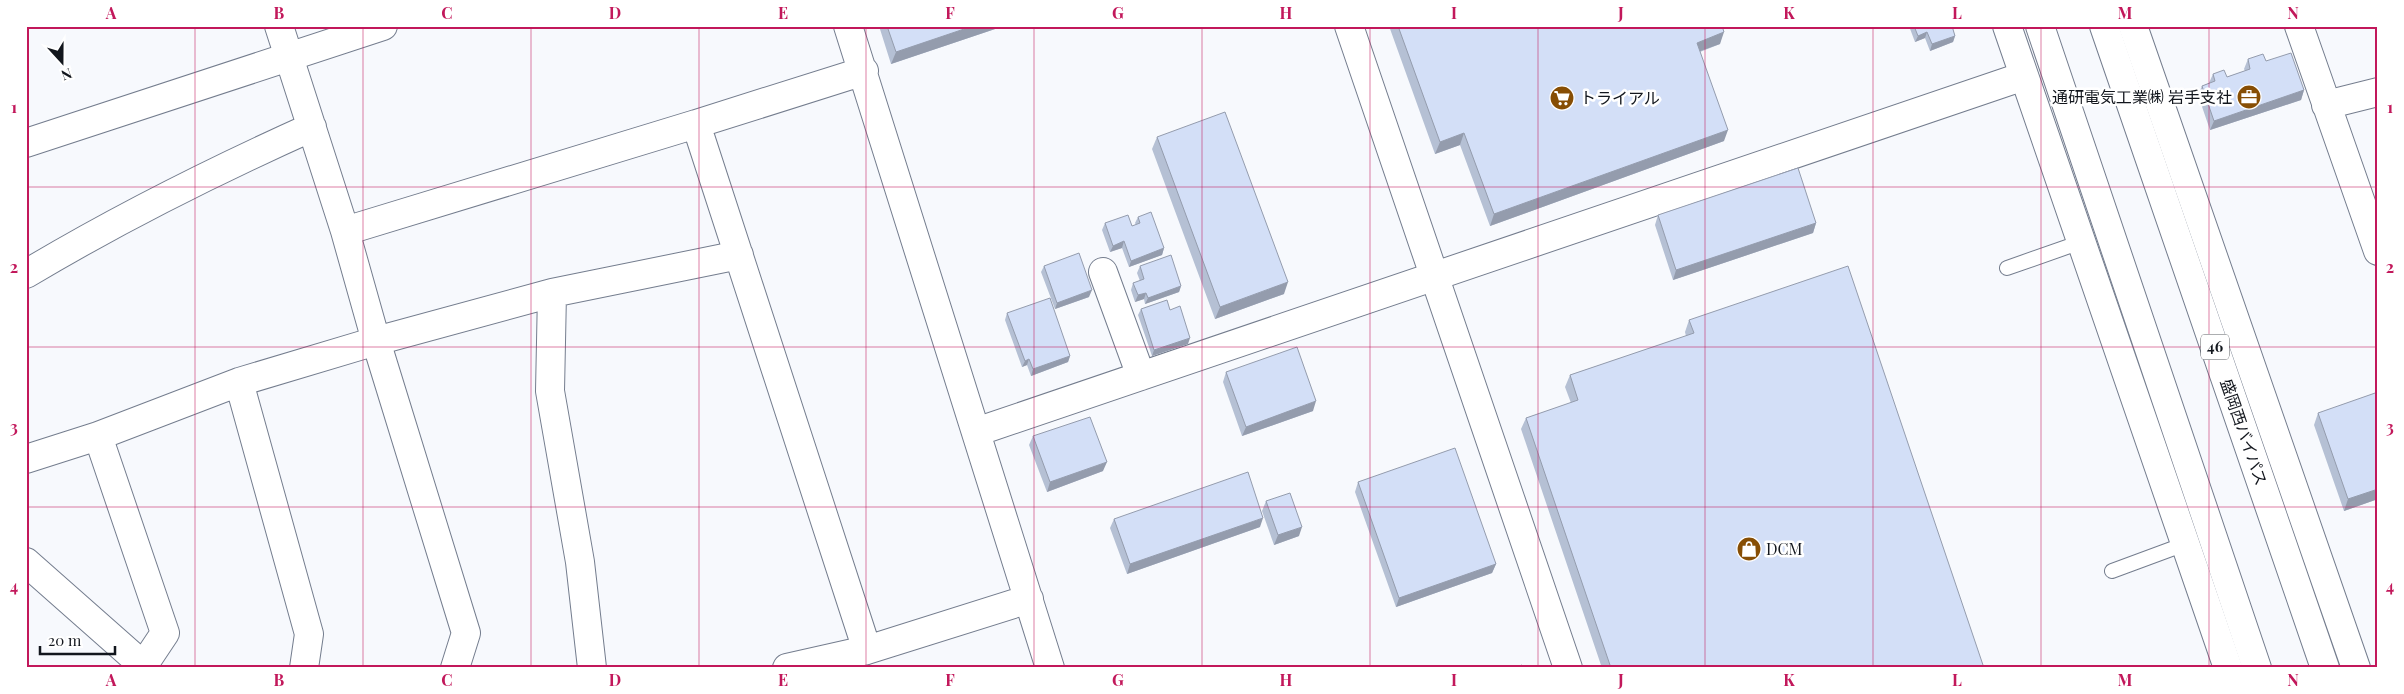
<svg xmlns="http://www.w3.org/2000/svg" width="2404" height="694" font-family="'Playfair Display','Noto Sans JP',serif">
	<rect width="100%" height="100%" fill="#f7f9fd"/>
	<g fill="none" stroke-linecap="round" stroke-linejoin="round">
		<defs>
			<path id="service" d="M2007,268L2081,242
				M2112,571L2185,544"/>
			<path id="minor" d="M279,26L345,231L696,124
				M848,26L1050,668
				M2007,26L2228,668
				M2133,26L2356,668
				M2299,26L2378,251
				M864,71L696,124L867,650
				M2326,105L2378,92
				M345,231L376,341L466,633L455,668
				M1103,272L1141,376
				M26,274C118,219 214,171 312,127
				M552,293L550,391L580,562L592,668
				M239,382L309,634L304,668
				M976,432L2024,76
				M98,436L165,633L143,666
				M26,459L98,436L239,382L376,341L552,293L739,255
				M26,562L146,668
				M787,668L867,650L1029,599"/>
			<path id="tertiary" d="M1349,26L1568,668
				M26,143L383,26"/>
			<path id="trunk" d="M2040,26L2257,668
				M2104,26L2325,668"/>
		</defs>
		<use href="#service" stroke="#747d8e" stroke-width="16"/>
		<use href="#minor" stroke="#747d8e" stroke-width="30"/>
		<use href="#tertiary" stroke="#747d8e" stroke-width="30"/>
		<use href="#trunk" stroke="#747d8e" stroke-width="30"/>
		<use href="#service" stroke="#fff" stroke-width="14"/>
		<use href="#minor" stroke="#fff" stroke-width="28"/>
		<use href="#tertiary" stroke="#fff" stroke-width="28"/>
		<use href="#trunk" stroke="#fff" stroke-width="28"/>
	</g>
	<path fill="#b5c0d4" d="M879,26H1004L891,64Z
		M1389,26H1722L1720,44L1700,52L1724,141L1490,226L1460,145L1435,154Z
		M1909,26H1952L1955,36L1953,42L1930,51L1925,38L1915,42Z
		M2248,59L2266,61L2304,90L2301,100L2210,130L2198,95L2202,86L2209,83L2213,74L2227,77L2245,71L2244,69Z
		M1157,137L1284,294L1215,319L1152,149Z
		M1658,215L1816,223L1813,233L1673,280L1655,225Z
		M1138,217L1164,248L1162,255L1129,267L1122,248L1110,252L1102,230L1105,223L1132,226L1136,225L1135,223Z
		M1044,266L1089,297L1055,309L1041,272Z
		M1140,266L1181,286L1179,292L1145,304L1144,299L1135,302L1131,290L1133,283L1140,281L1137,273Z
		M1141,309L1170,310L1188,344L1152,356L1138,315Z
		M1007,313L1070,356L1068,362L1031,376L1027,365L1022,367L1005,320Z
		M1689,320L1984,668H1602L1521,429L1526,418L1571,403L1565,387L1570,375L1686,336L1685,332Z
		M1226,372L1313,411L1242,436L1223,382Z
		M2318,413L2378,499L2344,511L2314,425Z
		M1033,436L1103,471L1047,492L1029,445Z
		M1358,482L1496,564L1492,573L1396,607L1355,492Z
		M1266,501L1299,536L1274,545L1262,511Z
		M1114,519L1260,527L1127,574L1110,528Z"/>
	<path fill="#949cad" d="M973,26H1004L891,64L896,52Z
		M1724,32L1720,44L1692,54L1697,43Z
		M1927,32L1925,38L1915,42L1918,36Z
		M1955,36L1953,42L1930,51L1932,44Z
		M2304,90L2301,100L2210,130L2214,121Z
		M1728,130L1724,141L1490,226L1494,214Z
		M1464,133L1460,145L1435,154L1440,142Z
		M1816,223L1813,233L1673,280L1676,270Z
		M1124,241L1122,248L1110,252L1113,246Z
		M1164,248L1162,255L1129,267L1131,261Z
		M1288,282L1284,294L1215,319L1220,307Z
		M1181,286L1179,292L1145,304L1148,298Z
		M1092,290L1089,297L1055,309L1057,303Z
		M1146,293L1144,299L1135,302L1138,295Z
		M1190,338L1188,344L1152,356L1154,350Z
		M1070,356L1068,362L1031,376L1033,369Z
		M1029,359L1027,365L1022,367L1025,361Z
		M1316,401L1313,411L1242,436L1246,427Z
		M1107,462L1103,471L1047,492L1050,482Z
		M2378,489V499L2344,511L2348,499Z
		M1263,518L1260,527L1127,574L1130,564Z
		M1302,527L1299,536L1274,545L1278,535Z
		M1496,564L1492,573L1396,607L1399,598Z"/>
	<path fill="#d3dff7" stroke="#949cad" d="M887,26H973L896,52Z
		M1398,26H1722L1724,32L1697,43L1728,130L1494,214L1464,133L1440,142Z
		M1914,26H1952L1955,36L1932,44L1927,32L1918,36Z
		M2291,53L2304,90L2214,121L2202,86L2215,81L2213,74L2224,70L2227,77L2250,69L2248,59L2263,54L2266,61Z
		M1225,112L1288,282L1220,307L1157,137Z
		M1798,168L1816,223L1676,270L1658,215Z
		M1151,212L1164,248L1131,261L1124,241L1113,246L1105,223L1128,215L1132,226L1140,223L1138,217Z
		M1079,253L1092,290L1057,303L1044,266Z
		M1171,255L1181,286L1148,298L1146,293L1138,295L1133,283L1144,279L1140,266Z
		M1848,266L1984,668H1611L1526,418L1578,400L1570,375L1694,333L1689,320Z
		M1050,298L1070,356L1033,369L1029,359L1025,361L1007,313Z
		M1167,300L1170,310L1180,306L1190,338L1154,350L1141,309Z
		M1297,347L1316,401L1246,427L1226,372Z
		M2378,392V489L2348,499L2318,413Z
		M1090,417L1107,462L1050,482L1033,436Z
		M1455,448L1496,564L1399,598L1358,482Z
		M1248,472L1263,518L1130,564L1114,519Z
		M1290,493L1302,527L1278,535L1266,501Z
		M1522,665L1523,668H1513Z"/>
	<path fill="none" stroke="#c2185b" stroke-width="1" stroke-opacity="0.55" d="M195,26V668M363,26V668M531,26V668M699,26V668M866,26V668M1034,26V668M1202,26V668M1370,26V668M1538,26V668M1705,26V668M1873,26V668M2041,26V668M2209,26V668M26,187H2378M26,347H2378M26,507H2378"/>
	<defs>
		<symbol id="office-disc" viewBox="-11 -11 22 22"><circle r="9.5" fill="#874e04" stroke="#fff"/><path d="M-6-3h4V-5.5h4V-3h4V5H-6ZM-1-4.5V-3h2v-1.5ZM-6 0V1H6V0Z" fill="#fff"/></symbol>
		<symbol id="supermarket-disc" viewBox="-11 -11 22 22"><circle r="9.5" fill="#874e04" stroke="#fff"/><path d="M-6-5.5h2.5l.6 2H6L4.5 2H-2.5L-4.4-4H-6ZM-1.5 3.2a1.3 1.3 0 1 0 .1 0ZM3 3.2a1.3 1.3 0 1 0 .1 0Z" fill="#fff"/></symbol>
		<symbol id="shop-disc" viewBox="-11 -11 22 22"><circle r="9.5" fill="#874e04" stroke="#fff"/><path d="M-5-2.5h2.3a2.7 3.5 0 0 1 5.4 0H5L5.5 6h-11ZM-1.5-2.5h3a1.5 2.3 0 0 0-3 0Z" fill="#fff"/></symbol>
	</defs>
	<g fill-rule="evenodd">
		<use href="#office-disc" x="2235" y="83" width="28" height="28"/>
		<use href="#supermarket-disc" x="1548" y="84" width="28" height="28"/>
		<use href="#shop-disc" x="1735" y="535" width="28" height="28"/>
	</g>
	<g text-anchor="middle" stroke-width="5" stroke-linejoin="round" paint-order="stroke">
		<rect fill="#fff" stroke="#595c61" stroke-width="1" x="2201" y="334.5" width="28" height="25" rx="4"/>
		<g font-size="15" font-weight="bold" fill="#12161d">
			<text x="2215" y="352">46</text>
		</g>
		<g font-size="16" fill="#12161d" stroke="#fff" text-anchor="start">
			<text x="2232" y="103" text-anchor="end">通研電気工業㈱ 岩手支社</text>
			<text x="1580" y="104">トライアル</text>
			<text x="1766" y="555">DCM</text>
		</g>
		<g font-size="16" fill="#12161d" stroke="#fff">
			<text transform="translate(2244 432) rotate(71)" y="6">盛岡西バイパス</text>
		</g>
	</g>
	<rect width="2404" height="694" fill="none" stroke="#ffffff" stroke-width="55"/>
	<g transform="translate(62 62) rotate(159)" stroke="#ffffff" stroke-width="4" paint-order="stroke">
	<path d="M0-4L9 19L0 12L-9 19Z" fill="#12161d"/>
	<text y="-8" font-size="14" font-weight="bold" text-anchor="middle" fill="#12161d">N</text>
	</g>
	<path d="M40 646v8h75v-8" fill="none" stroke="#12161d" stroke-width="2.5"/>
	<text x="48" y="646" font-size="15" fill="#12161d" stroke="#ffffff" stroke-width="4" paint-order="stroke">20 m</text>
	<rect x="28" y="28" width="2348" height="638" fill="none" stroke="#c2185b" stroke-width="2"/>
	<g font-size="16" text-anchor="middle" font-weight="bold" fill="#c2185b">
		<text x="111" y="19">A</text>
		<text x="279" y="19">B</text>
		<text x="447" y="19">C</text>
		<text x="615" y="19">D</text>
		<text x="783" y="19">E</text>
		<text x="950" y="19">F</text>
		<text x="1118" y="19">G</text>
		<text x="1286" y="19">H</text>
		<text x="1454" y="19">I</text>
		<text x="1621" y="19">J</text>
		<text x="1789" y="19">K</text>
		<text x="1957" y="19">L</text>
		<text x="2125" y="19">M</text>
		<text x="2293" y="19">N</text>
		<text x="14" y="113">1</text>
		<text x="2390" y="113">1</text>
		<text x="14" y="273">2</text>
		<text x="2390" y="273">2</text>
		<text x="14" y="433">3</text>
		<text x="2390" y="433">3</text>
		<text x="14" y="592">4</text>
		<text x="2390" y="592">4</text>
		<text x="111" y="686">A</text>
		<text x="279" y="686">B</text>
		<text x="447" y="686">C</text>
		<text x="615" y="686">D</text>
		<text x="783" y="686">E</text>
		<text x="950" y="686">F</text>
		<text x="1118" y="686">G</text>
		<text x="1286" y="686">H</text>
		<text x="1454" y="686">I</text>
		<text x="1621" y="686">J</text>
		<text x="1789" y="686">K</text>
		<text x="1957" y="686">L</text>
		<text x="2125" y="686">M</text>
		<text x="2293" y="686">N</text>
	</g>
</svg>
